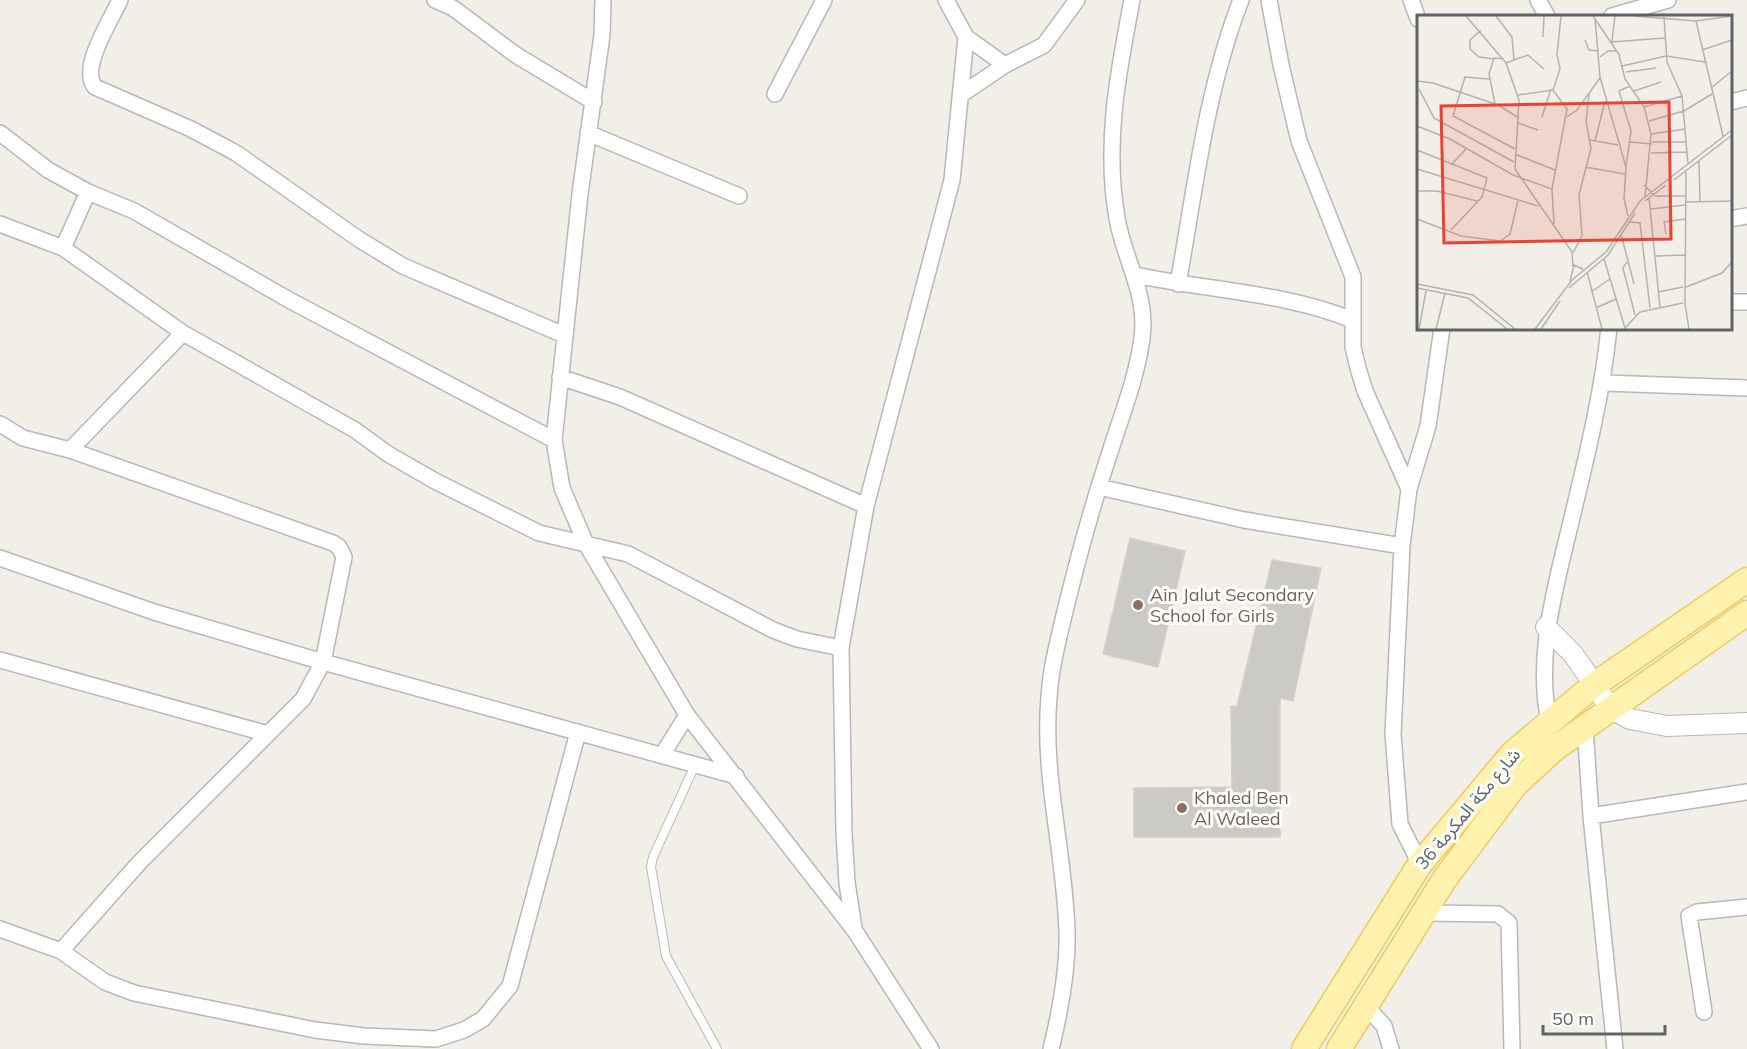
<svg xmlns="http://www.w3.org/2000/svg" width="1747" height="1049" font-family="Mulish,'Noto Sans Arabic',sans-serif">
	<rect width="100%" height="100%" fill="#f1efe8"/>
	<path fill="#cccac5" stroke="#d6d1c6" stroke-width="1.5" d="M1130,538L1185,551L1158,667L1103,654Z
		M1272,560L1321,568L1293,701L1280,698V837H1134V788L1232,787L1231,706H1237Z"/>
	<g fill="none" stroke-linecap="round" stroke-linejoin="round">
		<defs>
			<path id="service" d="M696,763L653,857L651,867L666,956L717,1049"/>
			<path id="minor" d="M120,0C111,20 79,69 95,87L191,129L236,153L360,240L403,266L564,335
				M435,0L453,8L516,55L594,102
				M603,0L602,35L580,194L554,440L562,488L586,544L687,715L855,931L931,1049
				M1269,0L1281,65L1299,141L1353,277V347L1358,368L1365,391L1409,489L1402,546L1393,734L1400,824L1420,864
				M1411,0L1418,19
				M1538,0L1547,16
				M1612,16L1668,0
				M966,37L1005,65
				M775,94L824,0
				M962,94L1005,65L1044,45L1077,0
				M1730,102L1747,98
				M0,133L48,170L88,192L134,211L291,301L554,440
				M588,133L739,196
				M1730,219L1747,216
				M0,224L63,248L183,333L355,430L388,454L435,481L539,533L628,554L773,630L797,639L841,648
				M63,248L88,192
				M1136,275C1205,290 1288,293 1352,320
				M1178,284C1195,189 1206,90 1241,0
				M1730,302H1747
				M560,377L620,397L866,506
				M1604,383L1747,388
				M0,424L23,438L70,450L333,543L339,547L344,557L323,662L303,699L139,863L61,951
				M70,450L183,333
				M1099,487L1244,520L1402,546
				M1409,489L1428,426L1442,328
				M0,558L154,612L323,662L736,776
				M0,660L268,734
				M1585,727L1591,816L1615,1049
				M1550,728C1535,660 1553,596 1569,530C1585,463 1602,397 1609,328
				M662,755L687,715
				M1591,816L1747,792
				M1426,913L1498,914L1509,923L1512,1049
				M854,928L847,883L844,834L841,648L866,506L952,180L966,37L946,0
				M0,929L61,951L105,982L134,993L315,1030L364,1036L436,1039L464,1030L483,1019L510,986L578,732
				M1365,1005L1384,1026L1391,1049
				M1704,1012L1689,916L1697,912L1747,907
				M1051,1049C1060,1012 1068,971 1067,932C1065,853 1042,776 1049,697C1051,666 1059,637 1066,607C1079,554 1093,503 1110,452C1122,414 1137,377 1142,338C1148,294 1124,260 1117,218C1104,144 1118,73 1132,0"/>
			<path id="tertiary" d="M1546,627L1573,654L1611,709L1630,719L1667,726L1747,723"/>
			<path id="primary" d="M1304,1049L1420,864L1513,753L1594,685L1747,580
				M1339,1049L1444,880L1515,785L1554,749L1747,613"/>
		</defs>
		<use href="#service" stroke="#b5b8bc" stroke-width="10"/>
		<use href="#minor" stroke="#b5b8bc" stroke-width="18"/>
		<use href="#tertiary" stroke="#b5b8bc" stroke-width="22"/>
		<use href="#primary" stroke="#f2c960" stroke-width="27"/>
		<use href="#service" stroke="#fff" stroke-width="8"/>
		<use href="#minor" stroke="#fff" stroke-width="15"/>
		<use href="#tertiary" stroke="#fff" stroke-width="20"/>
		<use href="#primary" stroke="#fff2af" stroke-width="24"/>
	</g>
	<g fill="#8d6e63" stroke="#fff" stroke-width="2">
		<circle cx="1138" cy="605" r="6"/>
		<circle cx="1182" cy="808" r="6"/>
	</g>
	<g text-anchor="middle" stroke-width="6" stroke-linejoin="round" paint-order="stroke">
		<g font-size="18" fill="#785e54" stroke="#fff" text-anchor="start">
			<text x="1150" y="601">Ain Jalut Secondary<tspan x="1150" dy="21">School for Girls</tspan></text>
			<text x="1194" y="804">Khaled Ben<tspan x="1194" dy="21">Al Waleed</tspan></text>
		</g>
		<g font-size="18" fill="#5f6368" stroke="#fff">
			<text transform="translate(1468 809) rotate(-50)" y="6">شارع مكة المكرمة 36</text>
		</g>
	</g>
	<g transform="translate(1417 15)">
		<rect width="315" height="315" fill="#f1efe8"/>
		<path fill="none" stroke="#b3b3b1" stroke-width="1.5" d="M49,1L89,48L102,85L98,154L155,237L156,252M79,1L95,22L97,45M176,1L203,41M217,1L279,6L315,1M247,2L250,47L265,81L271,149M178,4L183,62L209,152L207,184L211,201M279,6L306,121M64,15L53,25V34L62,42L77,44M126,22L127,1M168,25L172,35L182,36M195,26L198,1M194,27L248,23M285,35L315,25M202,40L208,64L227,92L234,119L228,182M183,42L191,36H200M89,48L111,40L127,54M205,51L249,41L288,47M209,57L239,53M72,64L48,62L36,101L98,134M0,66L16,68L81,90L102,103M294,73L315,56M2,74L17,103L97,147M136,75L143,54L140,40L144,1M217,76L244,67M101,80L136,75L150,94L135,174L137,209M78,89L72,59L77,43L87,44M227,92L265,81M125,102L134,74M150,102L160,95L183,63M232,106L267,96L295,79M101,108L121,115M0,111L33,124L96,160L135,174M234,119L268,114M173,125L201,130M178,126L188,86M213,127L235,129M235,127H269M0,135L70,163L65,182L34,215M234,138L270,137M98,139L138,155M282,146L283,187M34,150L49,134M209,151L214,116L202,76L213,71M168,152L208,159M0,154L121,191M269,157L268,289L272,314M257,165L315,120M227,170L238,181H268M0,176H20L60,186M232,183L243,292M228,186L249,170M268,187L315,186M234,194L268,190M0,204L44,221L83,226L93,219L101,186M213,207L223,208L233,293M204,219L217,269M249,219L247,207L268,204M156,238L165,221L162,180L174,133L169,107L172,79M239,241L268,240M187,244L208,313M210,247L206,253L218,300M170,257L185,314M153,266L157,250L166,254M0,269L56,280L98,314M269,272L305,258L315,247M0,273L51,283L90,314M152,273L191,240L218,198M174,277L193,264M241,277L266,272M179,293L199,284M2,314L9,276M19,314L28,278M118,314L155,265L189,237L223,186L315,115M124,314L143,286M207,314L223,297L266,288"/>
		<path fill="#ea4335" fill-opacity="0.15" stroke="#ea4335" stroke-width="3" d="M252,87L254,224L27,228L24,91Z"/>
		<rect width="315" height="315" fill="none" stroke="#5f6368" stroke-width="3"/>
	</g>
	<path d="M1543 1025v9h122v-9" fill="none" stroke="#5f6368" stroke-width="3"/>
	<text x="1552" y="1025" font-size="18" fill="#5f6368" stroke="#ffffff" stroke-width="4.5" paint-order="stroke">50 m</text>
</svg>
